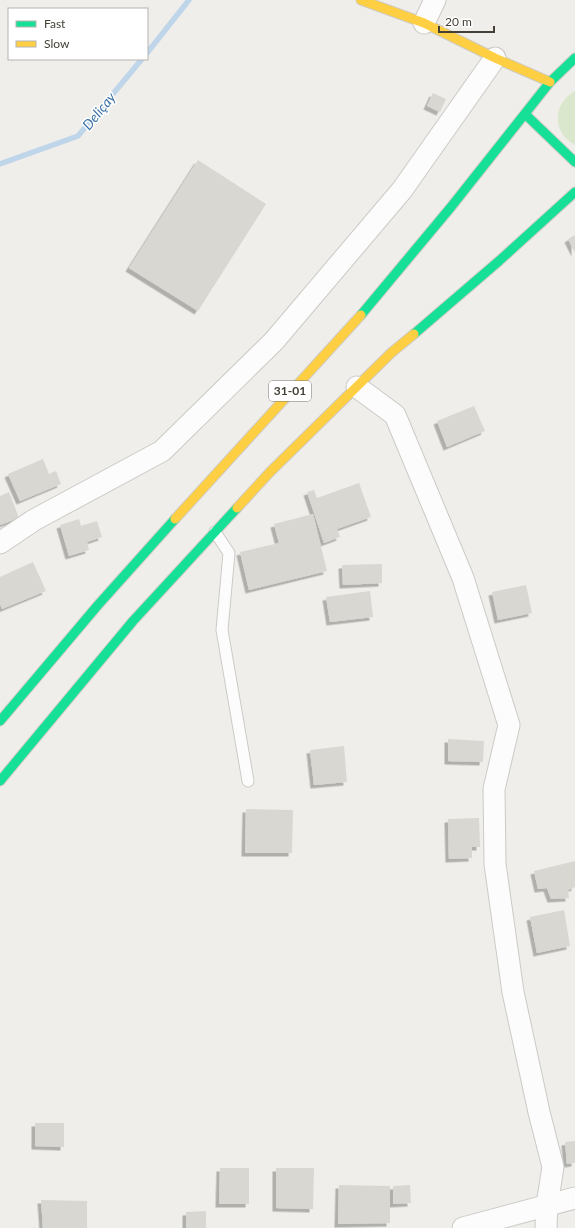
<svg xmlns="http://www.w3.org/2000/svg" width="575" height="1228" font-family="Lato,sans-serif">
	<defs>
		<filter id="shadow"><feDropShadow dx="-3.5" dy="3.5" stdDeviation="0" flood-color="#0004"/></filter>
	</defs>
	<rect width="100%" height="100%" fill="#efeeea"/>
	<path fill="#dbe7cc" d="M575,91V145C552,133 552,104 575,91Z"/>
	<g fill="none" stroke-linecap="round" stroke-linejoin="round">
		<path stroke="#bfd5e9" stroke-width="5.5" d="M147,53L189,0
			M0,164L78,136L142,59"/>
	</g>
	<path fill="#d9d7d2" filter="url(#shadow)" d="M433,93L446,99L440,112L427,106Z
		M198,160L266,204L198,311L129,268Z
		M575,235V253L568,239Z
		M474,406L485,431L447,447L437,421Z
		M43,459L49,474L56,471L61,484L20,501L8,474Z
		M359,483L371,517L337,529L340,537L324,543L307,492L314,490L317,498Z
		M9,492L19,518L0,525V496Z
		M313,514L327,571L249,590L240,552L279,543L274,524Z
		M79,519L81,526L97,521L102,537L87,542L89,550L69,556L60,525Z
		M33,562L46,591L2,609L0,604V577Z
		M382,564V583L343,585L342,565Z
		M526,585L532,613L498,620L492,592Z
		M370,591L373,617L330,622L326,597Z
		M448,739L484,741L483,762L448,761Z
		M344,746L347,782L314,785L310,750Z
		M246,809L293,810L292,853H245Z
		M479,818L480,847H472V858L449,859L448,819Z
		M575,861V887L568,890L569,898L551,899L547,888L538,889L534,871Z
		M564,910L570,946L537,953L530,917Z
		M35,1123H64V1147L35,1146Z
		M575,1141V1163L567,1164L565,1142Z
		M220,1168H249V1204H219Z
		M276,1168H314L313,1209L276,1208Z
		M339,1185L390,1186V1223L338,1224Z
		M410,1185L411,1203L393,1204V1186Z
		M41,1200L87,1201V1228H43Z
		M206,1211V1228H186V1212Z"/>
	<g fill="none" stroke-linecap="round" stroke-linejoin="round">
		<defs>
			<path id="lane" d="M215,532L229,553L222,630L248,781"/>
			<path id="street" d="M424,23L435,0
				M357,387L395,415L463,578L509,725L494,789L495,864L513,992L539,1112L553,1167L547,1205L546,1228
				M0,543L34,520L162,451L274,341L402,190L495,58
				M463,1228L575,1198"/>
			<path id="fast" d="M525,114L575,162
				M361,315L451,207L550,82L575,58
				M414,334L499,261L575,192
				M0,721L98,605L175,519
				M0,781L133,621L237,508"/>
			<path id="slow" d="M361,0L424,23L495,58L550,82
				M237,508L270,472L391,353L414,334
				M175,519L361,315"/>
		</defs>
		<use href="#lane" stroke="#cbcac6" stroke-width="13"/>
		<use href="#street" stroke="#cbcac6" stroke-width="23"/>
		<use href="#fast" stroke="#cecbc1" stroke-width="11"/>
		<use href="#slow" stroke="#cecbc1" stroke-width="11"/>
		<use href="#lane" stroke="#fdfcfc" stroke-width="11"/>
		<use href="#street" stroke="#fdfcfc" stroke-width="21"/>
		<use href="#fast" stroke="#16e098" stroke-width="9"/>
		<use href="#slow" stroke="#ffcf43" stroke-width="9"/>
	</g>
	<g text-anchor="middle" stroke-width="3" stroke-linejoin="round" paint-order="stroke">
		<rect fill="#fff" stroke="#7c7973" stroke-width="1" x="269" y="381" width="42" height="20" rx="3"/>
		<g font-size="12" font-weight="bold" fill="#444037">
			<text x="290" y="395">31-01</text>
		</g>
		<g font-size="14" font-style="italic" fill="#3b70a5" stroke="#fff">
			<text transform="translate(99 111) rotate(-51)" y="5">Deliçay</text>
		</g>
	</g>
	<rect x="8" y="8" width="140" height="52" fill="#ffffff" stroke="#b4b3af"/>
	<rect x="16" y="21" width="20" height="6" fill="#16e098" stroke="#b4b3af"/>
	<text x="44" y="28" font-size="12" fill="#444037">Fast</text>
	<rect x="16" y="41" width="20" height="6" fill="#ffcf43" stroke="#b4b3af"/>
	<text x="44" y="48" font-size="12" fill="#444037">Slow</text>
	<path d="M439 26v6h55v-6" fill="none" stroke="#444037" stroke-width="2"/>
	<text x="445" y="26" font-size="12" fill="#444037" stroke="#ffffff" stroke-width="3" paint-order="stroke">20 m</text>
</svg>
